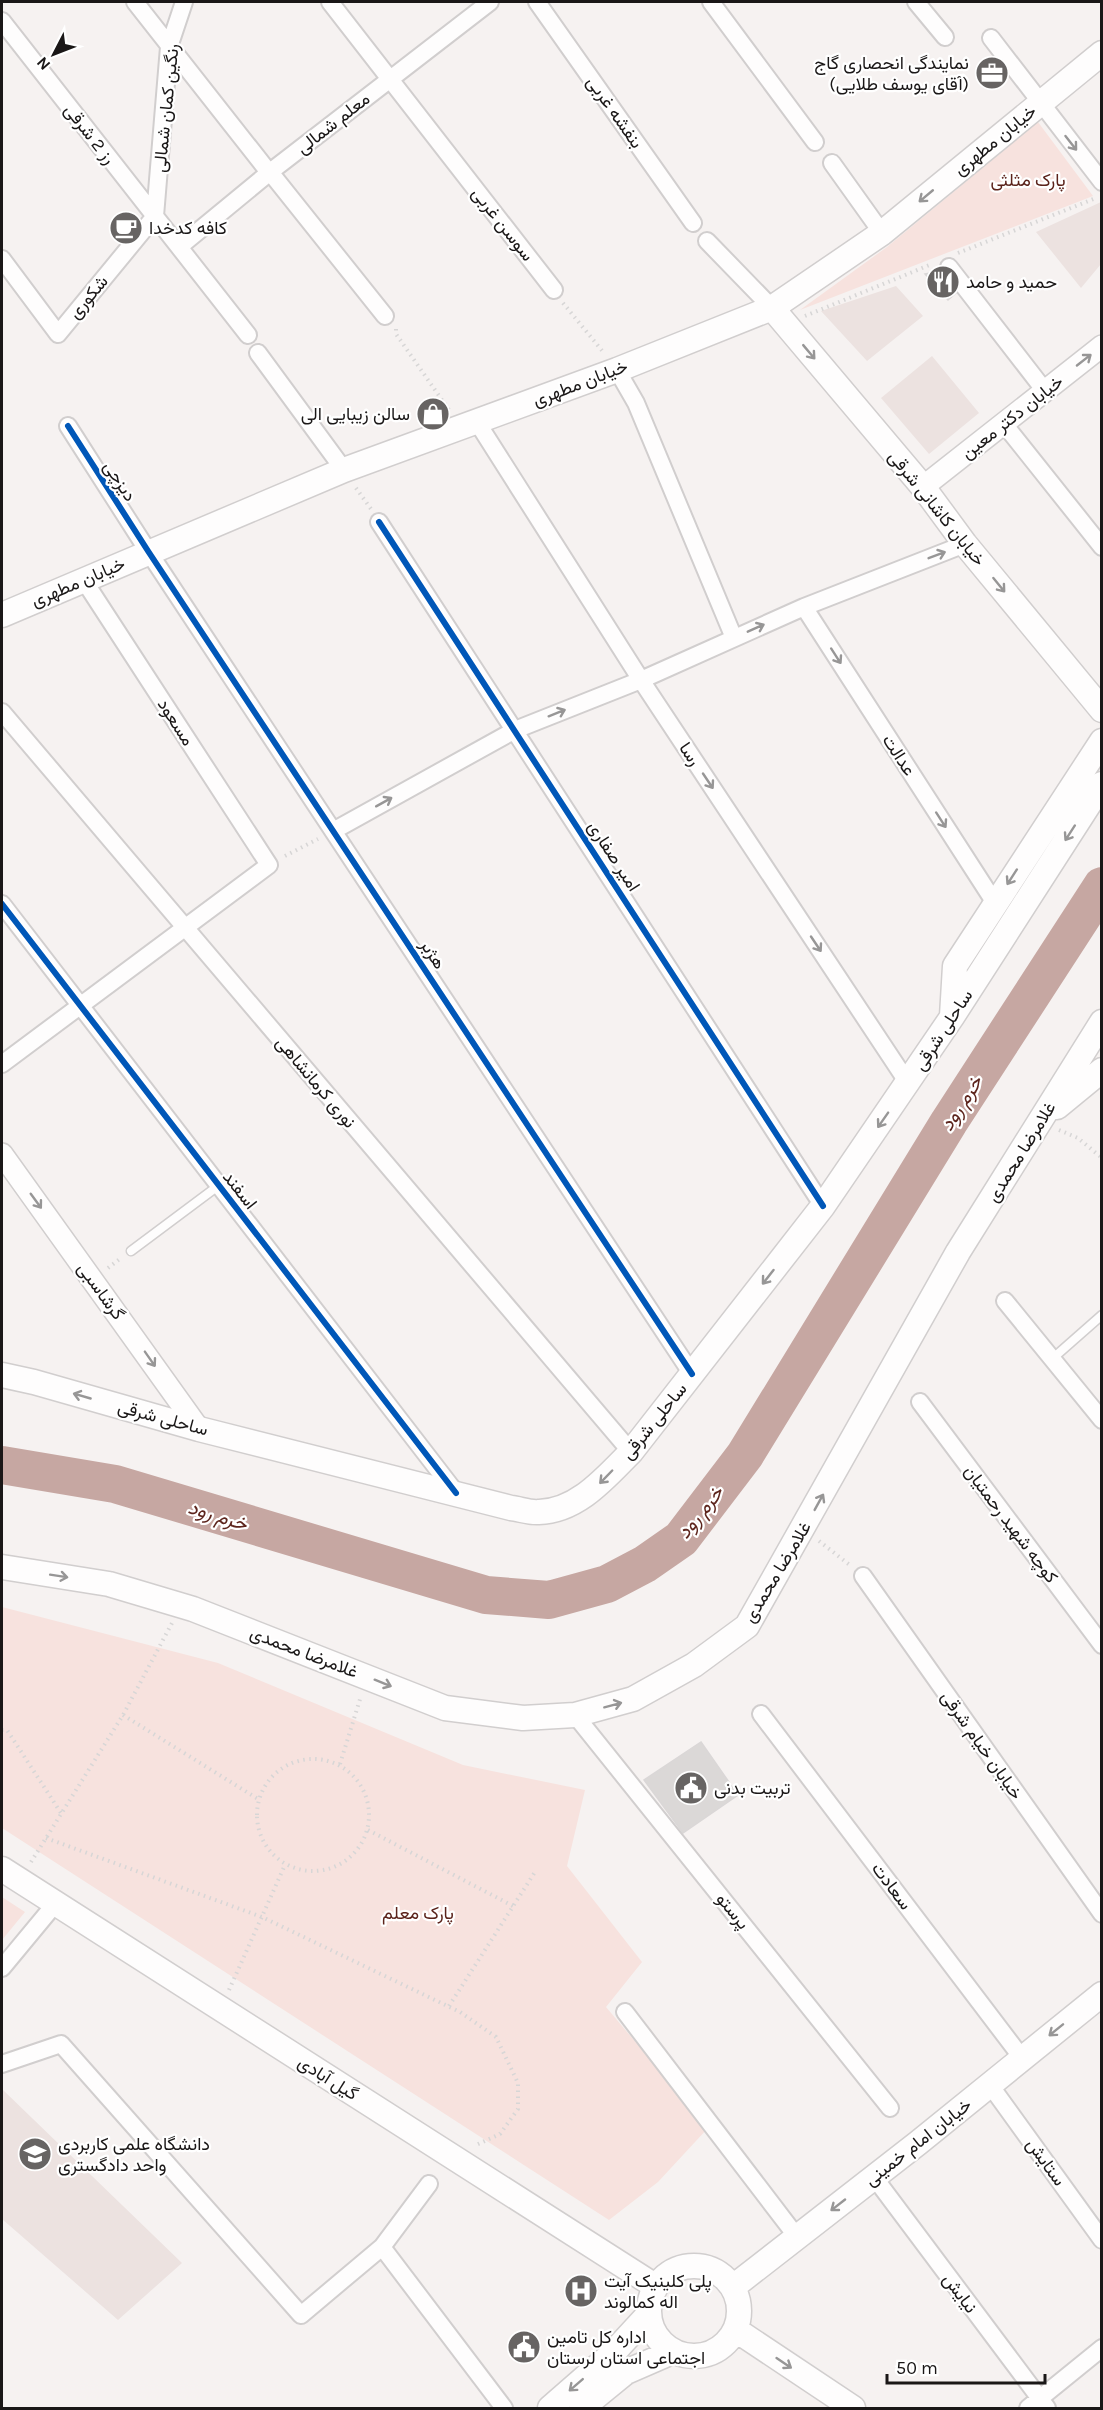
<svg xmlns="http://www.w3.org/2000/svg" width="1103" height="2410" font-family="Karla,Vazirmatn,sans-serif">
	<rect width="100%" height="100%" fill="#f6f2f1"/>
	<path fill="#ece2e0" d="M1101,202V264L1081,288L1036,232Z
		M896,286L923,316L867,361L821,311Z
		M932,356L979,413L929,454L881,398Z
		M2,2089L182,2263L118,2320L2,2219Z"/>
	<path fill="#f7e2de" d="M1038,122L1093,196L800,310L887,247Z
		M2,1607L218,1663L463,1765L585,1790L567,1866L642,1962L606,2007L708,2128L658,2182L609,2220L2,1828Z
		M2,1897L25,1912L2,1940Z"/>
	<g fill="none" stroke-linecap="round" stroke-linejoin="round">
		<path stroke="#c6a7a2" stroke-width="38" d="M2,1465L115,1484L486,1595L549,1600L607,1584L645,1564L681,1539L745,1455L949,1122L1102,886"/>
	</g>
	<path fill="#dbd8d7" stroke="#dad7d7" stroke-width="1.5" d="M940,271L956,293L948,300L925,274Z
		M701,1742L738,1795L683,1833L644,1780Z"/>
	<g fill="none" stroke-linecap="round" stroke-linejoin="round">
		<defs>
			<path id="service" d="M131,1251L218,1186
				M1052,1359L1102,1315"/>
			<path id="minor" d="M135,2L264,166
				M330,2L554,290
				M537,2L693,223
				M711,2L815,142
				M916,2L945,37
				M2,21L248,335
				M991,38L1102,182
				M832,163L882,233
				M270,172L385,316
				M707,241L772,308
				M179,247L270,172L490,2
				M2,259L58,334L155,216L169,47L184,2
				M949,267L1045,391
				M258,353L344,470
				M617,370L636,403L734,638
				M477,422L641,680L908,1083
				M1004,424L1102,547
				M68,426L148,551L692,1374
				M379,522L823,1206
				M804,607L995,903
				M2,712L631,1452
				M333,831L515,730L641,680L804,607L965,544
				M2,904L456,1493
				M2,1064L269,865L83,579
				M1005,1301L1102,1420
				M920,1402L1102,1645
				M863,1576L1102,1914
				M761,1714L1022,2058
				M575,1715L890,2108
				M2,1968L55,1904
				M625,2012L797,2237
				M2,2064L61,2044L301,2315L382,2247L429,2184
				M990,2085L1102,2240
				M874,2177L1047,2408
				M382,2247L504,2408
				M1028,2408L1102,2348"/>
			<path id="tertiary" d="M923,487L1102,346
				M2,1154L199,1429"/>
			<path id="secondary" d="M772,308L923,487L965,544L1102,710
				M2,615L344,470L617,370L772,308L882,233L1102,53
				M952,1016L955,966L1102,741
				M1057,1107L1102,1070
				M2,1375L34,1382L199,1429L511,1508C520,1509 530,1513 539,1512C578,1511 606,1477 631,1452L823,1206L952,1017L1102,784
				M2,1567L109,1584L193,1609L445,1708L523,1718L575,1715L633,1699L694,1665L747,1626L958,1252L1102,1022
				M2,1869L655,2286
				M649 2311a45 45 0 1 1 90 0a45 45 0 1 1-90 0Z
				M733,2287L918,2143L1102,1994
				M736,2330L853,2408
				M550,2408L613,2353L648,2315
				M582,2408L626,2372L672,2352"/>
		</defs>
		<use href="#service" stroke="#d1cece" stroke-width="11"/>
		<use href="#minor" stroke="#d1cece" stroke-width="20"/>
		<use href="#tertiary" stroke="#d1cece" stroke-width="24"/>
		<use href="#secondary" stroke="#d1cece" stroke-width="27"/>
		<path stroke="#d7d6d6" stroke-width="4" stroke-dasharray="1.5 4.5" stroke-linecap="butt" d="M958,253L1096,198
			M563,303L604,353
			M805,316L932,264
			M396,329V334L449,410
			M356,488L371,509
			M285,856L318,839
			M1059,1130L1078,1138L1102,1158
			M108,1268L121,1258
			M819,1541L851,1566
			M123,1715L258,1799
			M2,1730H7L61,1813
			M257 1815a56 56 0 1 1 112 0a56 56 0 1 1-112 0Z
			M340,1764L361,1696
			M368,1830L513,1906
			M46,1838L262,1917L460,2012L496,2037L518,2083V2109L500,2134L474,2146
			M31,1862L123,1715L172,1623
			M229,1990L285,1865
			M449,2006L535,1872"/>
		<use href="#service" stroke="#fefdfd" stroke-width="8"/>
		<use href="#minor" stroke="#fefdfd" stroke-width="16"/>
		<use href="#tertiary" stroke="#fefdfd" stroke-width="21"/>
		<use href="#secondary" stroke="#fefdfd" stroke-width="24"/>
		<defs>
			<path id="cycleway" d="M68,426L148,551L692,1374
				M379,522L823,1206
				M2,904L456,1493"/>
		</defs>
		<use href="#cycleway" stroke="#fff" stroke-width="10"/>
		<use href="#cycleway" stroke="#0057b8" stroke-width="6"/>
	</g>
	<defs><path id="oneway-shaft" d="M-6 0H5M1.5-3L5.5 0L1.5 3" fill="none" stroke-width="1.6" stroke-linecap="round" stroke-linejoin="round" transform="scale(1.5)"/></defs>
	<g stroke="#979696">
		<use href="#oneway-shaft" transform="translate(1071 143) rotate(52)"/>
		<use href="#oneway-shaft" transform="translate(926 196) rotate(140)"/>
		<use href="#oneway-shaft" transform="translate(809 352) rotate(50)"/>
		<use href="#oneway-shaft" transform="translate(1084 360) rotate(-38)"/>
		<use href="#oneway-shaft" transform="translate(937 555) rotate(-21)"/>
		<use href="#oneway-shaft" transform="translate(999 585) rotate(51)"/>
		<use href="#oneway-shaft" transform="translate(756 628) rotate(-24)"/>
		<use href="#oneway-shaft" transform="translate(836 656) rotate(57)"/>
		<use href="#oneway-shaft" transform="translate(557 713) rotate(-22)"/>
		<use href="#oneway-shaft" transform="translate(708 781) rotate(56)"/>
		<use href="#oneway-shaft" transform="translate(384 802) rotate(-29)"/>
		<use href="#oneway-shaft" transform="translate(941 820) rotate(57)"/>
		<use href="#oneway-shaft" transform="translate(1070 833) rotate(123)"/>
		<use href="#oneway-shaft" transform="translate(1012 877) rotate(123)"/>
		<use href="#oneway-shaft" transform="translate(816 944) rotate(56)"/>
		<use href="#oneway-shaft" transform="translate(883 1120) rotate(125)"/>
		<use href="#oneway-shaft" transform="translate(36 1201) rotate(54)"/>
		<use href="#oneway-shaft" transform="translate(768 1277) rotate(128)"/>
		<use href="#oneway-shaft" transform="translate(150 1359) rotate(55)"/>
		<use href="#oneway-shaft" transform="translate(82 1396) rotate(-164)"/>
		<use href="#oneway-shaft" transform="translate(606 1477) rotate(134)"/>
		<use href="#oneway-shaft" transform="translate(819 1502) rotate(-61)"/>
		<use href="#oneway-shaft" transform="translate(59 1576) rotate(9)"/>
		<use href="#oneway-shaft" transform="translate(383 1683) rotate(22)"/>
		<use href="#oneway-shaft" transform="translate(613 1705) rotate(-15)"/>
		<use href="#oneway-shaft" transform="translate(1056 2030) rotate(141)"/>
		<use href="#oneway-shaft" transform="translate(838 2205) rotate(142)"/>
		<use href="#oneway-shaft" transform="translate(784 2363) rotate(34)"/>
		<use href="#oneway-shaft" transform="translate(576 2385) rotate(139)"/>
	</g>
	<defs>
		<symbol id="office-disc" viewBox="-11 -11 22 22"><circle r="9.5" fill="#676463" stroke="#fff"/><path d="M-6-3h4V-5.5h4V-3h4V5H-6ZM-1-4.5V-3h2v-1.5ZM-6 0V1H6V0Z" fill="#fff"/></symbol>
		<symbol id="cafe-disc" viewBox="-11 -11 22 22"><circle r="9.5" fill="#676463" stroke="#fff"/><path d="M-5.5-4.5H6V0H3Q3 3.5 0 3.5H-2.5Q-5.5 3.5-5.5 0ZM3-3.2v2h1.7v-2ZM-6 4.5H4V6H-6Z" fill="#fff"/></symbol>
		<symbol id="restaurant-disc" viewBox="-11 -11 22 22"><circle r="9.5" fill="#676463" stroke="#fff"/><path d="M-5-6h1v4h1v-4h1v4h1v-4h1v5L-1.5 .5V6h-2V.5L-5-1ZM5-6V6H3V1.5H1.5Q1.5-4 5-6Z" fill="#fff"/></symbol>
		<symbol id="shop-disc" viewBox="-11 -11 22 22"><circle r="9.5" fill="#676463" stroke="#fff"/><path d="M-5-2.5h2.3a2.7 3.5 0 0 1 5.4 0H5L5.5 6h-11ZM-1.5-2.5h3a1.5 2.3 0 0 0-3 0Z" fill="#fff"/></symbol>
		<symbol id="civic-disc" viewBox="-11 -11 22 22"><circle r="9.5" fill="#676463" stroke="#fff"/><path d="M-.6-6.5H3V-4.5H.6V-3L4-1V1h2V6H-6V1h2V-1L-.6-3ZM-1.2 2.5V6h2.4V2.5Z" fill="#fff"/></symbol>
		<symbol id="university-disc" viewBox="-11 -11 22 22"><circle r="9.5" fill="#676463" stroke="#fff"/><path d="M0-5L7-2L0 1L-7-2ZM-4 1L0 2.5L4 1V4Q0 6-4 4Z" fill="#fff"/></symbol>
		<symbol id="hospital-disc" viewBox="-11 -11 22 22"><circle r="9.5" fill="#676463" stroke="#fff"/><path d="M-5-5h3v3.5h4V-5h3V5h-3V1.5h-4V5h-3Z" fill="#fff"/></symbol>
	</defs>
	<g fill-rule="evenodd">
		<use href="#office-disc" x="973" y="54" width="38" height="38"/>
		<use href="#cafe-disc" x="107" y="209" width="38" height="38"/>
		<use href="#restaurant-disc" x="924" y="263" width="38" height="38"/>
		<use href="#shop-disc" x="414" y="395" width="38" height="38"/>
		<use href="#civic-disc" x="672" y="1769" width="38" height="38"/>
		<use href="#university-disc" x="16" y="2135" width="38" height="38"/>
		<use href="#hospital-disc" x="562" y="2272" width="38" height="38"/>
		<use href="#civic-disc" x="505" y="2328" width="38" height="38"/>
	</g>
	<g text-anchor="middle" stroke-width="4.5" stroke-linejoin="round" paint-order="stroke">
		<g font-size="18" fill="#1a1717" stroke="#fff" text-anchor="start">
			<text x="969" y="69" text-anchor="end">نمایندگی انحصاری گاج<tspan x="969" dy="21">(آقای یوسف طلایی)</tspan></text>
			<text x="149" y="234">کافه کدخدا</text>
			<text x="966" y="288">حمید و حامد</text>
			<text x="410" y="420" text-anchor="end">سالن زیبایی الی</text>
			<text x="714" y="1794">تربیت بدنی</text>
			<text x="58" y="2150">دانشگاه علمی کاربردی<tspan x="58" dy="21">واحد دادگستری</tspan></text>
			<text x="604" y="2287">پلی کلینیک آیت<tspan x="604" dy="21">اله کمالوند</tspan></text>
			<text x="547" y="2343">اداره کل تامین<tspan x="547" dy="21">اجتماعی استان لرستان</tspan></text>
		</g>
		<g font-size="18" fill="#1a1717" stroke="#fff">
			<text transform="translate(166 108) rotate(-84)" y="6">رنگین کمان شمالی</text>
			<text transform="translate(615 112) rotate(55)" y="6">بنفشه غربی</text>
			<text transform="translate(333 123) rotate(-38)" y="6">معلم شمالی</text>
			<text transform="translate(90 134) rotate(52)" y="6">رز 2 شرقی</text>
			<text transform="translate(995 140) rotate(-39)" y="6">خیابان مطهری</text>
			<text transform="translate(503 224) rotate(52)" y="6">سوسن غربی</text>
			<text transform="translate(88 297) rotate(-50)" y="6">شکوری</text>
			<text transform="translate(580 383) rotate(-21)" y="6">خیابان مطهری</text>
			<text transform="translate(1012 417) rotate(-38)" y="6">خیابان دکتر معین</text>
			<text transform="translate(120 481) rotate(57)" y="6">دیزچی</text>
			<text transform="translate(937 508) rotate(51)" y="6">خیابان کاشانی شرقی</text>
			<text transform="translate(78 582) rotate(-23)" y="6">خیابان مطهری</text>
			<text transform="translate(176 722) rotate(57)" y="6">مسعود</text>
			<text transform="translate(690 754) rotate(56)" y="6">رسا</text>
			<text transform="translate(899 755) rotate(57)" y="6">عدالت</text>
			<text transform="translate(614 856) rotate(57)" y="6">امیر صفاری</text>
			<text transform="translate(433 954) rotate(57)" y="6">هژبر</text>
			<text transform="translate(943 1030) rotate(-57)" y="6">ساحلی شرقی</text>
			<text transform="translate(316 1082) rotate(50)" y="6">نوری کرمانشاهی</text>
			<text transform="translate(1021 1152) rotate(-58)" y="6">غلامرضا محمدی</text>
			<text transform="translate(240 1190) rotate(52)" y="6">اسفند</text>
			<text transform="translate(101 1291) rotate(54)" y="6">گرشاسبی</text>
			<text transform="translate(163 1418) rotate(15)" y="6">ساحلی شرقی</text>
			<text transform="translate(654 1421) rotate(-51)" y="6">ساحلی شرقی</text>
			<text transform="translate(1011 1524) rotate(53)" y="6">کوچه شهید رحمتیان</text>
			<text transform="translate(777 1572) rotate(-59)" y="6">غلامرضا محمدی</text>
			<text transform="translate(304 1652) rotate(21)" y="6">غلامرضا محمدی</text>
			<text transform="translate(982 1745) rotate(55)" y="6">خیابان خیام شرقی</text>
			<text transform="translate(892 1886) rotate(53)" y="6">سعادت</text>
			<text transform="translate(733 1911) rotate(51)" y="6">پرستو</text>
			<text transform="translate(328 2078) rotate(32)" y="6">گیل آبادی</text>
			<text transform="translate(918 2142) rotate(-38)" y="6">خیابان امام خمینی</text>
			<text transform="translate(1046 2162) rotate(54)" y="6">ستایش</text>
			<text transform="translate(960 2293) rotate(53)" y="6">نیایش</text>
		</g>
		<g font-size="18" fill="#5b231b" stroke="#fff">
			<text x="1028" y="186">پارک مثلثی</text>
			<text x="418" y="1919">پارک معلم</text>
		</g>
		<g font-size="20" font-style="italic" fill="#5d251d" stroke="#fff">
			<text transform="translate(961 1103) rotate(-57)" y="7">خرم رود</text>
			<text transform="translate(700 1512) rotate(-51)" y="7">خرم رود</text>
			<text transform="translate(218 1515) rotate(17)" y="7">خرم رود</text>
		</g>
	</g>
	<rect width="1103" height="2410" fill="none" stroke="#1a1717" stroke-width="6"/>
	<g transform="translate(54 54) rotate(228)" stroke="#ffffff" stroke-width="4.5" paint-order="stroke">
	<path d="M0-4.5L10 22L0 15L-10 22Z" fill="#1a1717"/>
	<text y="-9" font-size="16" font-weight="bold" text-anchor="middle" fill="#1a1717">N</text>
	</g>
	<path d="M887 2374v9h158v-9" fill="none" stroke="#1a1717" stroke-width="3"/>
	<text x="896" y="2374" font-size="18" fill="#1a1717" stroke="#ffffff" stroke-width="4.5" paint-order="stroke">50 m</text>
</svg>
